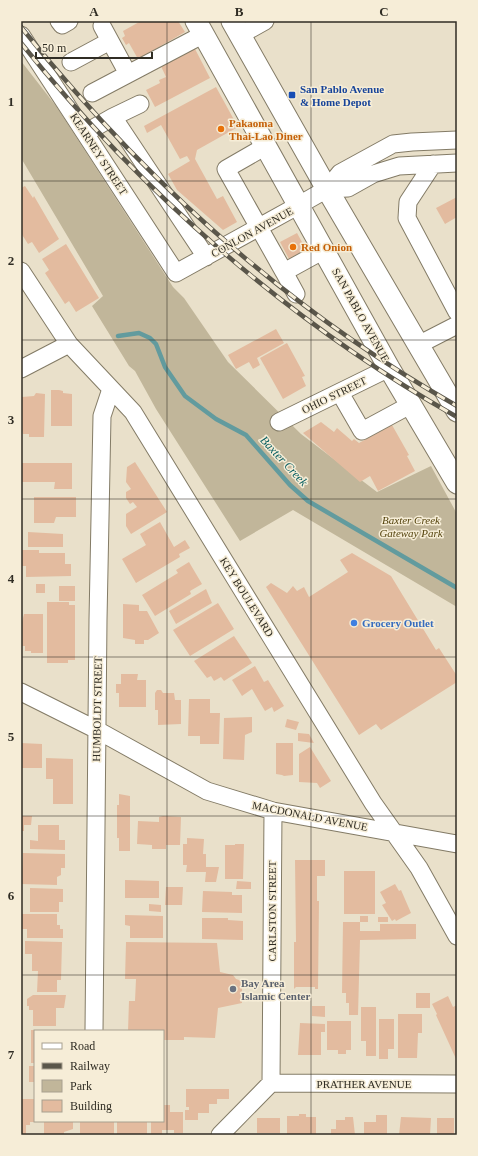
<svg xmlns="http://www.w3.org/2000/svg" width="478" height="1156" font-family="Georgia,serif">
	<rect width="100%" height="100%" fill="#e9e0ca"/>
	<path fill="#c1b69a" d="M21,61L56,106L173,287L184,298L228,362L301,434L377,492L431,466L457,514V607L293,510L240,541L156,409L135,371L129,366L92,306L103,296L21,158Z"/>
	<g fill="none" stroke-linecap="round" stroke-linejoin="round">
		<path stroke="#629b9e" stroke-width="4.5" d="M118,336L139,333L150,338L156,344L165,367L185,396L216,419L246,435L290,485L308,501L457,588"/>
	</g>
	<path fill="#e3bb9f" d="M141,21H178L185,32L138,59L129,43L126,45L122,38L125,36L123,31Z
		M194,47L210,78L155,107L146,90L160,83L159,80L166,77L160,64Z
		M216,87L238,127L197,150L195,159L217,199L223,196L237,222L223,230L177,190L168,174L190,161L187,156L180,159L161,125L147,133L144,126Z
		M25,186L33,198L34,196L59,239L39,253L32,242L28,244L21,233V188Z
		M457,197V217L445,224L436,208Z
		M297,233L308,253L303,256L301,252L289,259L280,242Z
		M66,244L99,298L76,312L69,301L65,304L45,273L49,270L42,259Z
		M276,329L284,343L257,358L260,365L253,369L249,362L236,369L228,355Z
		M287,343L305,376L302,377L306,386L283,399L260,358Z
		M51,390H59L63,391V393L72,394V426H51Z
		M36,393L45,394L44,437H29V434H23L21,424L22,397L34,396Z
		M321,422L334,432L337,428L352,441L354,439L359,443L392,425L409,455L407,456L415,471L378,491L370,476L360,482L303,433Z
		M135,462L167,512L131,534L126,526V514L137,507L133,502L130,504L126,498V492L131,489L126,482L127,467Z
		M21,463H72V489H54L55,482H21Z
		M34,497H76V517H56L54,523H34Z
		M160,522L174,547L185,540L190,548L179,554L180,557L136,583L122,559L146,545L140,534Z
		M28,532L63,534V547H28Z
		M21,550H39V553H65V564H71V576L26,577V566H21Z
		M352,553L391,576L436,650L439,648L457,676V682L381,730L376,724L359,735L266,587L271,583L287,593L293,586L297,591L304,587L309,597L348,572L340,560Z
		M189,562L202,584L190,591L191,594L155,616L142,595L178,573L176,570Z
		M36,584H45V593H36Z
		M59,586H75V601H59Z
		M206,589L212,603L176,624L169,611Z
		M47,602H69V605H75V660H68V663H47Z
		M218,603L234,629L190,656L173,630Z
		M123,604L139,605V611H147L159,633L148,640H144V644H135V640L123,638Z
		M24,614H43V653H31V651H25V646H21V626Z
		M234,636L252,663L224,681L221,677L214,681L211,676L207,678L194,661Z
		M255,666L264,682L268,680L284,706L274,712L272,707L265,711L252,689L242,696L232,680Z
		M121,674H138L137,680H146V707H119V693H116V684H121Z
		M157,690H161L163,693H174L175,700H181V724L158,725V710H155V693Z
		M189,699H210V713H220L219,744H200V736H188Z
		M252,717V732L245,735L244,760L223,759L224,718Z
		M287,719L299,722L296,730L285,727Z
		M298,733L309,734L314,743L298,741Z
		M21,743L42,744V768H21Z
		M276,743H293V775L284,776L282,775L276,774Z
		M310,747L331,781L320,788L317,783L299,782V754Z
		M46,758L73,759V804H53V779H46Z
		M119,794L130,796V851H119V838H117V805H119Z
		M21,816H32L31,825H24V831H21Z
		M163,816L181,817L180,845H166V849H152V845L137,844L138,821L159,822V817Z
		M38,825H59V840H65V850L30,849V840L38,841Z
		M187,838L204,839L203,854H206V867H219L216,882H205L206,872H186L187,865H183V844H187Z
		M235,844H244L243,879H225V845H235Z
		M23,853L65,854V868H61V875L57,877V885L21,884Z
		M295,860H325V876H317V901H319L318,989H315V987H296L294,989V942H296Z
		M344,871H375V914H344Z
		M125,880L159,881V898H125Z
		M237,881L251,882V889H236Z
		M395,884L399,891L401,890L411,913L396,921L395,919L392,921L382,905L386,903L380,892Z
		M166,887H183L182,905H165Z
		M30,888L63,889V902H59V912H30Z
		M203,891L232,892V895H242V913L202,912Z
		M149,904L161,905V912L149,911Z
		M21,914H57V925H60V929H63V938H27V929H21Z
		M125,915L163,916V938H130V926L125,925Z
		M360,916H368V922H360V931H380V924H416V939L360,940L358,1015H349V1003H346V993H342L343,922H360Z
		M378,917H388V922H378Z
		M202,918H228V920L243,921V940L202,939Z
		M25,941L62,942L61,980H57V992H37L38,971H32V954H25Z
		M126,942L217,943L220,972L233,975L236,979L242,981V1003L218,1008L215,1038L184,1037V1040H163V1031H128L129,1001H135L136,979H125Z
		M416,993H430V1008H416Z
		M33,995H66L64,1008H56V1026H33V1010H29V1006H27V999Z
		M448,996L453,1007L457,1005V1061L436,1015L437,1014L432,1004Z
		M312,1006H325V1017L312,1016Z
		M361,1007H376V1056H366V1041H361Z
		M398,1014H422V1033H418L417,1058H398Z
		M379,1019H394V1049H388V1059H379Z
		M327,1021H351V1050H346V1054H338V1050H327Z
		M300,1023L325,1024V1032H321V1055H298Z
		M31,1030H35V1063H31Z
		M29,1066H35V1082H29Z
		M186,1089H229V1099H217V1104H209V1113H198V1120H185V1110H189V1107H186Z
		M21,1099H35V1122H30V1125H26V1135H21Z
		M163,1105H170V1112H183V1133H174V1130H162V1135H151V1121H163Z
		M299,1114H306V1117H316V1135H287V1116H299Z
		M376,1115H387V1135H364V1122H376Z
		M345,1117H353L355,1135H331V1129H336V1120H345Z
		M401,1117L431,1118L430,1135H399Z
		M257,1118H280V1133H257Z
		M437,1118H454V1135H437Z
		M44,1121H73V1129L64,1132V1135H44Z
		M80,1121H114V1135H80Z
		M117,1121H147V1135H117Z"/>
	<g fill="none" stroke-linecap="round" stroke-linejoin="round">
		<defs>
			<path id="minor" d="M59,21L62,25L69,21
				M102,26L128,74
				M21,35L176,273L299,205L327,189L340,173L393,144L412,142L457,140
				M240,35L265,21
				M71,62L110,41
				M92,93L204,34
				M113,117L140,104
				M85,133L113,117L206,257
				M266,146L226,169L284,272L324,250
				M433,164L408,202L407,218L457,312
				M327,189L348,188L373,174L399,166L457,163
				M21,271L69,344L133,412L373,803L419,868L457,936
				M284,272L296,294
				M418,345L457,325
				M21,369L69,344
				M340,393L362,431L412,404
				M279,422L389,368
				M21,692L97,730L207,791L273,811L457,844
				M94,1031L98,620L102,416L111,389
				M271,1083L457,1084
				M220,1135L271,1083L273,811"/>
			<path id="major" d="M196,21L389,368L457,483
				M232,21L327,189L457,411"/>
		</defs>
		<use href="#minor" stroke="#837b66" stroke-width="19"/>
		<use href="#major" stroke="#837b66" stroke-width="23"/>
		<use href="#minor" stroke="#fff" stroke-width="17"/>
		<use href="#major" stroke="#fff" stroke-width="21"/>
		<defs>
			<path id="rail" d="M21,27C142,178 288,310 457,406
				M21,43C142,193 289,322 457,417"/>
		</defs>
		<use href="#rail" stroke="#5a564a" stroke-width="4.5"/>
		<use href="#rail" stroke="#f6edd7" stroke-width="3" stroke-dasharray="9" stroke-linecap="butt"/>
	</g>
	<path fill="none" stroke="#302d24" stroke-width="1" stroke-opacity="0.55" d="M167,21V1135M311,21V1135M21,181H457M21,340H457M21,499H457M21,657H457M21,816H457M21,975H457"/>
	<rect fill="#1a4fb4" stroke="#f6edd7" stroke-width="1.5" x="288" y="91" width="8" height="8" rx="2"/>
	<g fill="#e8710a" stroke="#f6edd7" stroke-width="1.5">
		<circle cx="221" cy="129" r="4"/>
		<circle cx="293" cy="247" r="4"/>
	</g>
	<circle fill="#3f7fe0" stroke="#f6edd7" stroke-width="1.5" cx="354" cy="623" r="4"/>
	<circle fill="#6b7280" stroke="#f6edd7" stroke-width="1.5" cx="233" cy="989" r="4"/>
	<g text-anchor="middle" stroke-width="3" stroke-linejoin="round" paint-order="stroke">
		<g font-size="11" font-weight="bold" fill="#164399" stroke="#f6edd7" text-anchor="start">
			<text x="300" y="93">San Pablo Avenue<tspan x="300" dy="13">&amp; Home Depot</tspan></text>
		</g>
		<g font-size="11" font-weight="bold" fill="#c56008" stroke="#f6edd7" text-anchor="start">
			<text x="229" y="127">Pakaoma<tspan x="229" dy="13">Thai-Lao Diner</tspan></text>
			<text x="301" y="251">Red Onion</text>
		</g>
		<g font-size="11" fill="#302d24" stroke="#f6edd7">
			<text transform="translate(99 154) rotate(57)" y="4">KEARNEY STREET</text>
			<text transform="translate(252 232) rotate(-29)" y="4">CONLON AVENUE</text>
			<text transform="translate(361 315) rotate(61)" y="4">SAN PABLO AVENUE</text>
			<text transform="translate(334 395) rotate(-26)" y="4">OHIO STREET</text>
			<text transform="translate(247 597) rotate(58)" y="4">KEY BOULEVARD</text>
			<text transform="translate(97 709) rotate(-89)" y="4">HUMBOLDT STREET</text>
			<text transform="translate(310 816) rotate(11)" y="4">MACDONALD AVENUE</text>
			<text transform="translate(272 911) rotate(-90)" y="4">CARLSTON STREET</text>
			<text x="364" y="1088">PRATHER AVENUE</text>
		</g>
		<g font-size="11" font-style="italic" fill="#54430d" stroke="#f6edd7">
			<text x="411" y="524">Baxter Creek<tspan x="411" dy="13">Gateway Park</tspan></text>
		</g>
		<g font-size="11" font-weight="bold" fill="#366cbe" stroke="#f6edd7" text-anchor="start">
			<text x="362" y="627">Grocery Outlet</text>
		</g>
		<g font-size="11" font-weight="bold" fill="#5b616d" stroke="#f6edd7" text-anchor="start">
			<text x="241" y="987">Bay Area<tspan x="241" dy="13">Islamic Center</tspan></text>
		</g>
		<g font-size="12" font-style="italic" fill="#045c5f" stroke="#f6edd7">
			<text transform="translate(284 461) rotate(47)" y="4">Baxter Creek</text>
		</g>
	</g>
	<rect width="478" height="1156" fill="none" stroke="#f6edd7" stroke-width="44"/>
	<rect x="34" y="1030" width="130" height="92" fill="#f6edd7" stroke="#a7a08f"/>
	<rect x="42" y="1043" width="20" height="6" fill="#ffffff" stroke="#a7a08f"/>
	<text x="70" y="1050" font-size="12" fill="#302d24">Road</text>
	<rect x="42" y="1063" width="20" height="6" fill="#5a564a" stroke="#a7a08f"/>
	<text x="70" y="1070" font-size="12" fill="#302d24">Railway</text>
	<rect x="42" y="1080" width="20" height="12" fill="#c1b69a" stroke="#a7a08f"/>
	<text x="70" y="1090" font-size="12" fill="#302d24">Park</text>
	<rect x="42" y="1100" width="20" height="12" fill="#e3bb9f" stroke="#a7a08f"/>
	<text x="70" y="1110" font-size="12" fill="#302d24">Building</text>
	<path d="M36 52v6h116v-6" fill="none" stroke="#302d24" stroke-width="2"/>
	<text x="42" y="52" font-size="12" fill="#302d24" stroke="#f6edd7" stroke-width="3" paint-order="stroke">50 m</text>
	<rect x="22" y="22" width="434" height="1112" fill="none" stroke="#302d24" stroke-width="1.5"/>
	<g font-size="13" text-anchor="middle" font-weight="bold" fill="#302d24">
		<text x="94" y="16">A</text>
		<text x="239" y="16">B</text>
		<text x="384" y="16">C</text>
		<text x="11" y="106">1</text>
		<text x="11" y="265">2</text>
		<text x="11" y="424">3</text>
		<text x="11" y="583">4</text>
		<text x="11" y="741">5</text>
		<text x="11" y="900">6</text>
		<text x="11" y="1059">7</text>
	</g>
</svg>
